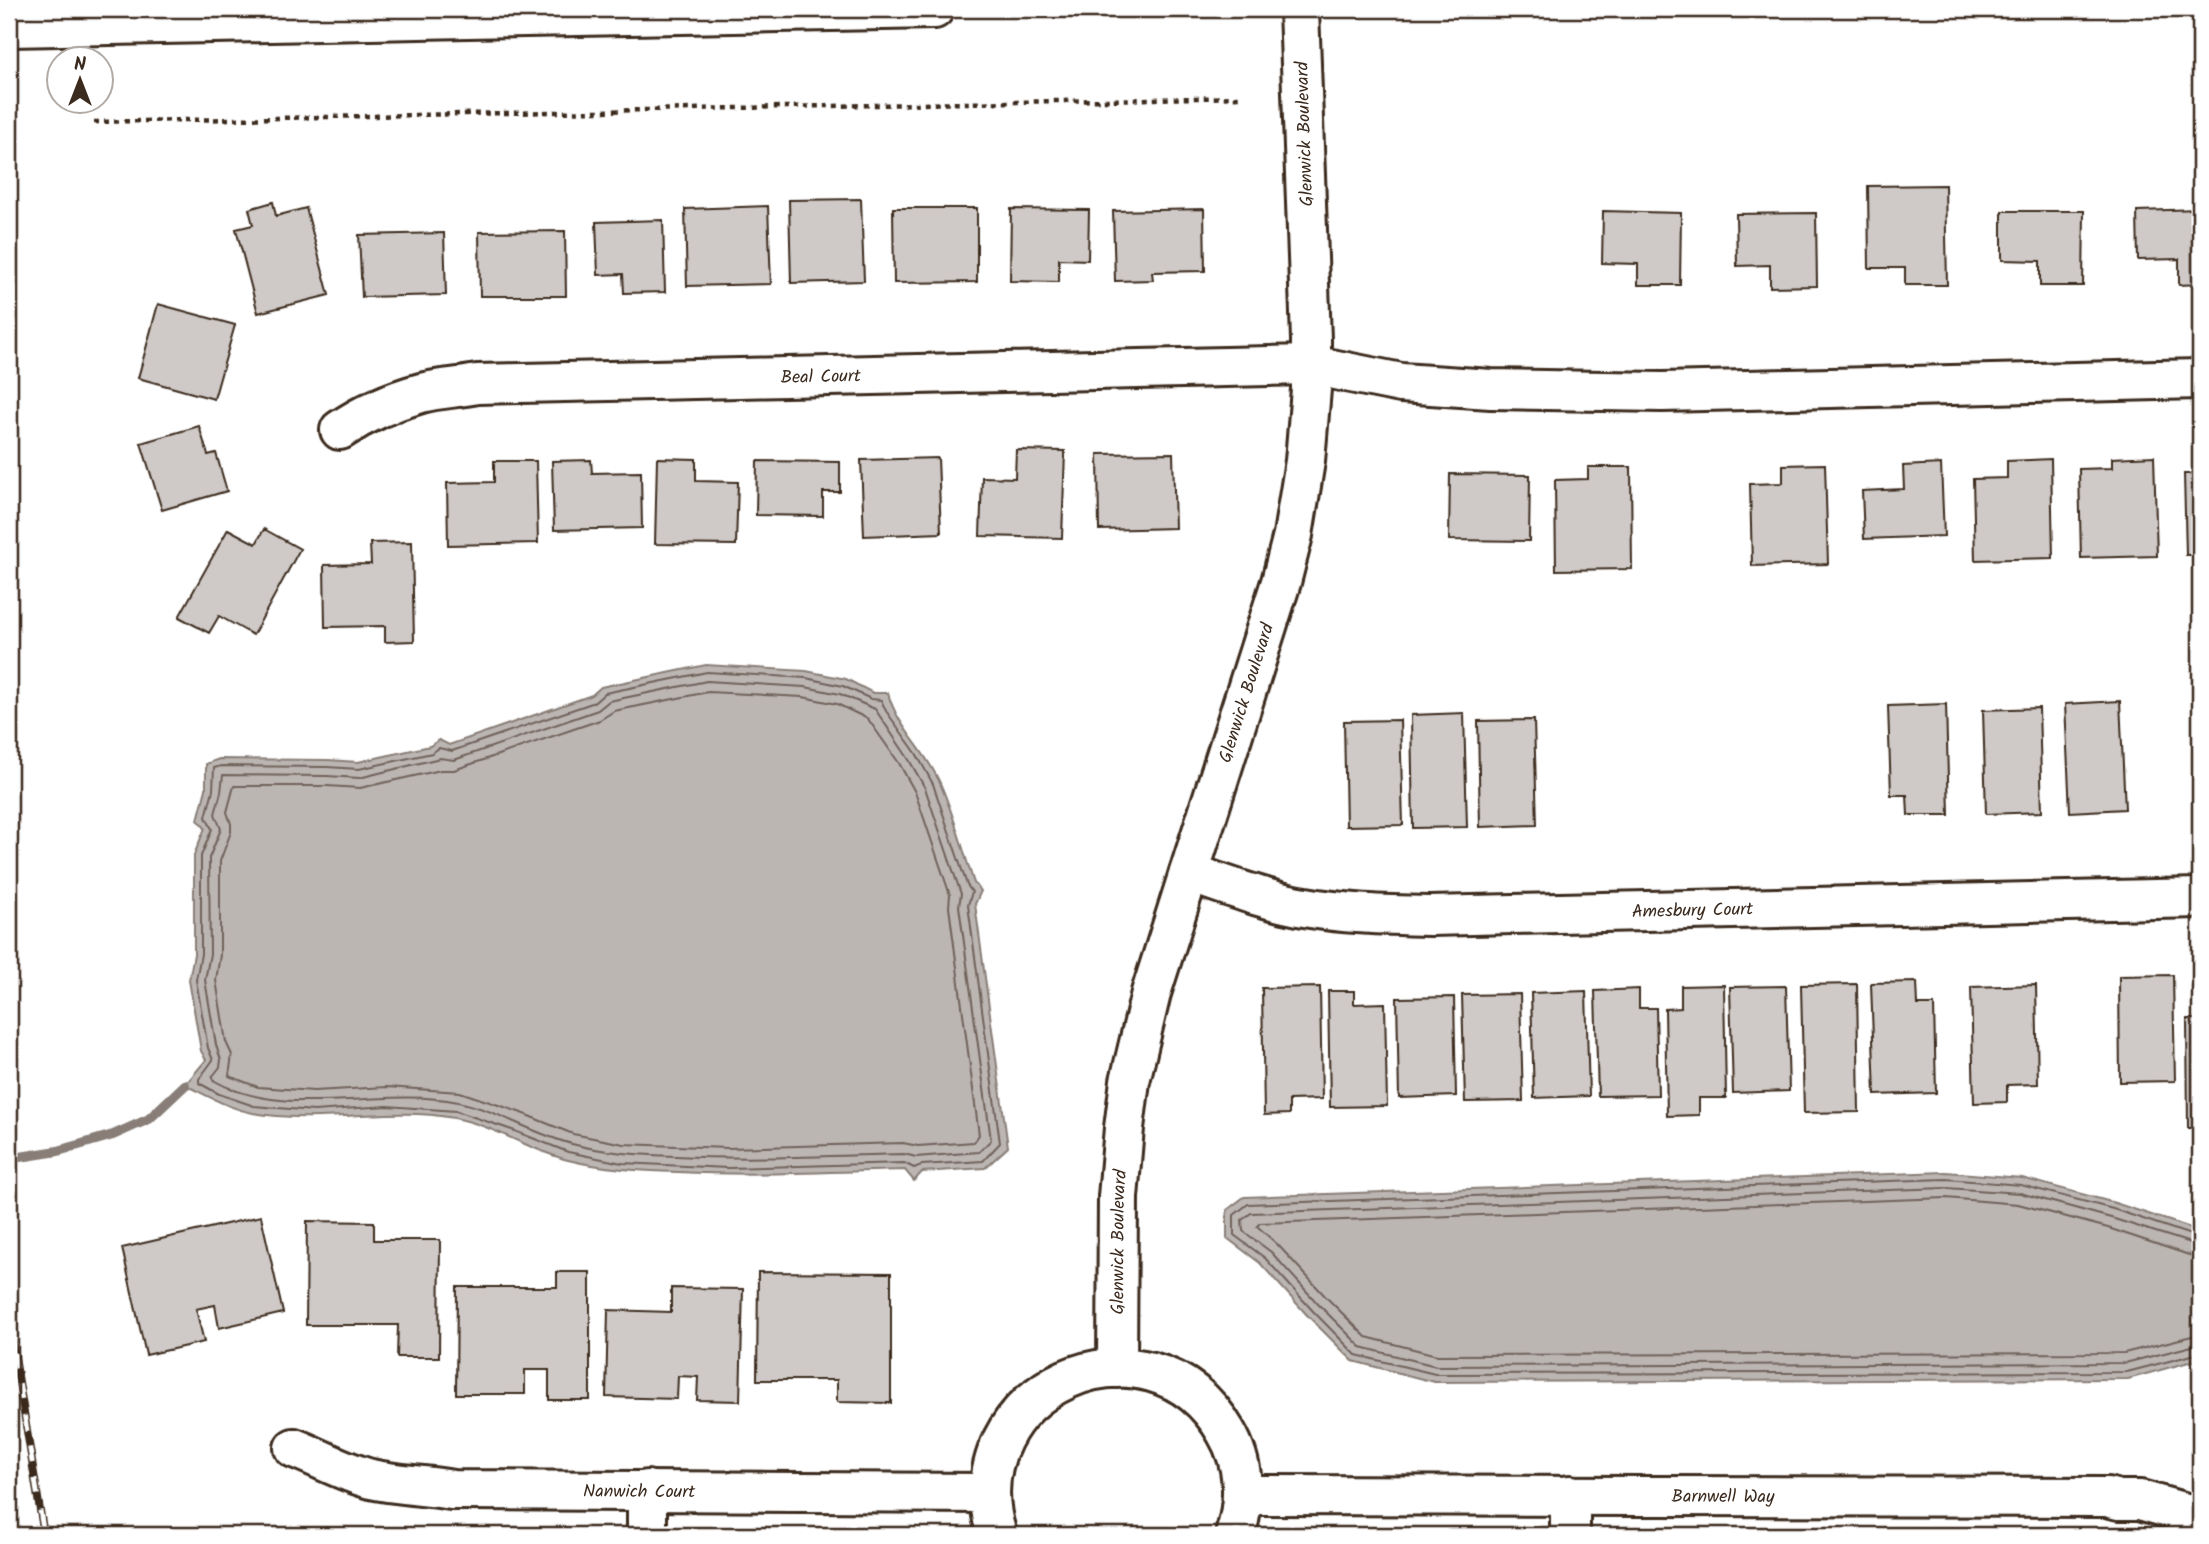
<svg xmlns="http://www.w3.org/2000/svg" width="2209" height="1544" font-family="Kalam,sans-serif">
	<rect width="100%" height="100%" fill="#fff"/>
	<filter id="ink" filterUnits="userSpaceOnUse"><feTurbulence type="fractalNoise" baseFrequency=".0143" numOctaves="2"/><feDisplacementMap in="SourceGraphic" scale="14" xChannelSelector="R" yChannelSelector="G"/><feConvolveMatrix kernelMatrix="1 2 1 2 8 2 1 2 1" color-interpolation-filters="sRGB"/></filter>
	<g filter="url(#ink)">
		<path fill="#bcb6b3" stroke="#887e77" stroke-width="2" d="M706,665L806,671L846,679L873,693H888C896,725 925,750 939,781C953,811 963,851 974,883L981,891L975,904L1008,1147L985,1168L922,1172L914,1181L905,1170C829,1172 753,1176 678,1172C641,1171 604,1169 568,1160C529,1150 493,1125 454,1118C387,1106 320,1125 253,1113C230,1109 206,1095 185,1085L206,1060L201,1051L189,980L194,954V855L205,828L198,820L206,789V764L219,759L328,760L358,762L430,746L439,740L449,745L592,695L601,687Z
			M1946,1172L2022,1178L2115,1203L2200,1231V1359L2128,1379L1434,1382L1353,1361L1308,1316L1260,1263L1227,1238V1210L1244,1197Z"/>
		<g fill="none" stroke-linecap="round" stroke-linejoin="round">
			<path stroke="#6f625a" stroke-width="2" d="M707,672L806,678L843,686L871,699L881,700L886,711L916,753L933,784L967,885L972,892L968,905L1000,1143L983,1161L922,1165L914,1168L904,1163L728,1168L622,1163L568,1152L512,1130L456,1111L387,1106L314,1111L254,1106L219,1094L199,1083V1079L213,1060L208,1048L196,980L201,954V856L212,829L206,817L213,790L214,768L221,766L327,767L359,769L432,753L439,748L452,751L595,702L605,693Z
				M707,681L805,687L840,694L875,709L908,758L925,788L961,894L959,906L991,1140L979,1152L916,1157L904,1154C828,1156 752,1160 676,1156C641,1155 606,1153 572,1144C533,1134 497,1110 458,1102C378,1086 286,1122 213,1080L212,1077L220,1067L221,1060L216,1045L205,980L210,954L209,858L221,829L215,814L221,792L223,775L327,776L359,778L440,758L454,760L598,710L609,701Z
				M708,692L803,697L837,704L868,719L899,763L915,792L950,895L949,907L979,1135L974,1142L918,1146L903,1143L728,1148L624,1144L573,1134L519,1112L460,1092L387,1087L314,1091L258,1087L229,1076L232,1055L226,1042L216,980L220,955V861L231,832V824L227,812L234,786H327L360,788L441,770H454L600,720L614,711Z
				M2200,1238L2113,1209L2021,1185L1946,1179L1248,1204L1234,1215V1235L1265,1258L1313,1311L1356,1355L1435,1374L2127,1372L2200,1353
				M2200,1246L2111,1218L2020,1193L1946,1188L1251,1213L1242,1220L1243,1231L1271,1252L1319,1305L1361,1347L1436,1366L2125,1363L2200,1344
				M2200,1257L2189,1255L2108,1228L2018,1204L1946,1198L1260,1223L1257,1226L1278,1245L1327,1298L1366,1337L1437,1355L2124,1353L2200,1334"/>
			<path stroke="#887e77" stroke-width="10" d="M20,1157L58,1151L113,1135L149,1119L185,1085"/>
		</g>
		<path fill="#cfcac7" stroke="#3b2a1e" stroke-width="2" d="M1945,185L1947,285H1905V268H1869L1868,186Z
			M861,199L864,281L791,283L789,200Z
			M273,202L276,216L306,208L329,295L258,313L236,229L253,225L249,209Z
			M768,206L771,284L687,286L685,209Z
			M893,208H977V282L894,283Z
			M1011,209L1089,210L1088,260L1059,259V282L1010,281Z
			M1204,209L1205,271L1152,272L1153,280L1115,281L1113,211Z
			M2200,209V284L2179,285V259L2138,260L2137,211Z
			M1603,211L1681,213L1680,285H1638V264L1602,263Z
			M2002,211H2084L2083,286H2040V261L2002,260Z
			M1816,213L1817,286L1770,287V265L1737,266L1736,214Z
			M663,220L665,292L624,293L623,274L598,275L596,222Z
			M565,231L566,296H480L479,232Z
			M444,233L446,295L362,297L359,235Z
			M158,304L235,325L214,399L138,378Z
			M199,426L208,455L216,453L227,491L162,510L141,443Z
			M1016,450L1065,451L1062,538L980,536L982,477L1015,478Z
			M1173,453L1175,528L1099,530L1098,454Z
			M2154,456L2157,556L2081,558L2079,469L2112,468V458Z
			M657,458L696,459V481L738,482L736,545L655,544Z
			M938,458L941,533L864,536L861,460Z
			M2051,459L2053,558L1975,560L1973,479L2007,478V461Z
			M591,460L592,473L641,472L642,528L554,530L552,461Z
			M494,461H536L538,543L448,545L447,483L494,482Z
			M757,461L840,462V492H823V516L756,515Z
			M1825,464L1828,564L1752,566L1750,484L1783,483V465Z
			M1941,464L1944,536L1864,539L1862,491L1904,489L1903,466Z
			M1588,467H1631L1632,569L1556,570L1555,480L1588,479Z
			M1450,474L1530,475L1529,541L1449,540Z
			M2184,474H2200V555H2186Z
			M228,529L256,544L264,529L300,549L253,635L219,616L209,633L179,617Z
			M412,542L414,641L385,642V626L325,627L324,565L371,564L370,543Z
			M2120,701L2125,809L2070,812L2065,704Z
			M1946,704L1949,815H1908L1907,795H1891L1888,706Z
			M2039,708L2042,812L1986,814L1983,710Z
			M1464,713L1467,827L1413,828L1411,715Z
			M1400,720L1403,825L1346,826L1344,721Z
			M1534,720L1537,825L1480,827L1478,721Z
			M2173,975L2175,1081L2120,1082L2119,976Z
			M1917,982L1918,1005H1934L1936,1093L1875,1095L1871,983Z
			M1857,984L1859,1112L1804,1113L1801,985Z
			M1724,985L1726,1098H1699V1115L1667,1116L1665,1009L1681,1008V986Z
			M2036,985L2038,1084L2007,1085V1102L1974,1103L1971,987Z
			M1786,986L1789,1091L1733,1093L1730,987Z
			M1320,987L1322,1099L1289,1100V1114L1264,1115L1262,988Z
			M1639,989V1008H1656L1658,1095L1598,1096L1595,991Z
			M1328,991H1354V1004L1385,1003L1387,1106L1330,1107Z
			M1586,991L1589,1096L1534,1098L1531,993Z
			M1520,994L1523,1101L1465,1102L1462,995Z
			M1454,997L1456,1096L1399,1098L1397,998Z
			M2187,1019H2200V1128H2188Z
			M261,1216L283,1313L219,1328L215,1305L196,1309L204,1342L146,1355L122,1248Z
			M307,1221L374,1222V1240H440L439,1357H397L398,1325H306Z
			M557,1272H590V1400H549V1370H525V1394H456L457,1287H557Z
			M758,1272L891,1273V1403L837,1402V1380H757Z
			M671,1288L743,1289L740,1401L697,1400L698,1377L678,1376L677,1399L606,1397L608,1310L671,1312Z"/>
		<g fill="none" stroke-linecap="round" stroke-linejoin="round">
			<defs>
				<g id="street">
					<path id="s1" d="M340,430C365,413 392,401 421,393C439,388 459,388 477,384L1311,365L1401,383L1491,389L1662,392L2200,379"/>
					<path id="s2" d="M1189,873C1226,885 1261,899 1299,906C1342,914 1386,915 1430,916L2200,898"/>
					<path id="s3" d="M1117,1368L1118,1197L1124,1128L1130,1081L1151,993L1281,582L1293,535L1305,461L1311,389V340L1299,9"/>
					<path id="s4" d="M294,1448C320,1458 344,1472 371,1479C398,1485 425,1485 452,1490L990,1493"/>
					<path id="s5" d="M1243,1495L2107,1497L2119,1500H2140L2200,1517"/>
					<path d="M647,1535V1490"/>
					<path d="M997,1535C951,1390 1150,1300 1226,1432C1245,1464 1246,1501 1235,1535"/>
					<path d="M1570,1535V1495"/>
				</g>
				<path id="secondary" d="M9,27L934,9"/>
			</defs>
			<use href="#street" stroke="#3b2a1e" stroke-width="44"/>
			<use href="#secondary" stroke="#3b2a1e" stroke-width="44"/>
			<path stroke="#3b2a1e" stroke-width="4.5" stroke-dasharray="5 5" stroke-linecap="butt" d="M94,122L1243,97"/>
			<use href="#street" stroke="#fff" stroke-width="38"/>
			<use href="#secondary" stroke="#fff" stroke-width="38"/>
			<defs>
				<path id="rail" d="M9,1321L44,1535"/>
			</defs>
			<use href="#rail" stroke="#3b2a1e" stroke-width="8"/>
			<use href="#rail" stroke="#fff" stroke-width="5" stroke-dasharray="16" stroke-linecap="butt"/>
		</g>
	</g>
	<g text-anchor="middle" stroke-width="5" stroke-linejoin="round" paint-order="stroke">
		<g font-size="18" fill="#3b2a1e" stroke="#fff">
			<text transform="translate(1304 134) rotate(-92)" y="6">Glenwick Boulevard</text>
			<text dy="6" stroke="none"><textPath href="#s1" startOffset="490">Beal Court</textPath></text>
			<text dy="6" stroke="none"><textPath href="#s3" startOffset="693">Glenwick Boulevard</textPath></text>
			<text dy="6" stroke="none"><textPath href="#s2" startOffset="509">Amesbury Court</textPath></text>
			<text dy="6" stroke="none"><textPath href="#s3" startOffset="126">Glenwick Boulevard</textPath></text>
			<text dy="6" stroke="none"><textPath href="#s4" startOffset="352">Nanwich Court</textPath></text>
			<text dy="6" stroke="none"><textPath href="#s5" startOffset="480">Barnwell Way</textPath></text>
		</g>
	</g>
	<rect width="2209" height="1544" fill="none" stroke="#fff" stroke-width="35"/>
	<rect x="18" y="18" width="2174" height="1509" fill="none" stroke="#3b2a1e" stroke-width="2.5" filter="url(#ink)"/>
	<g transform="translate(80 80)"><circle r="33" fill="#ffffff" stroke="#b1aaa5" stroke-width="2"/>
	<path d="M0-5L12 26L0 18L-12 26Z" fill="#3b2a1e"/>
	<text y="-10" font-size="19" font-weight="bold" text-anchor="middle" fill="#3b2a1e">N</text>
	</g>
</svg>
